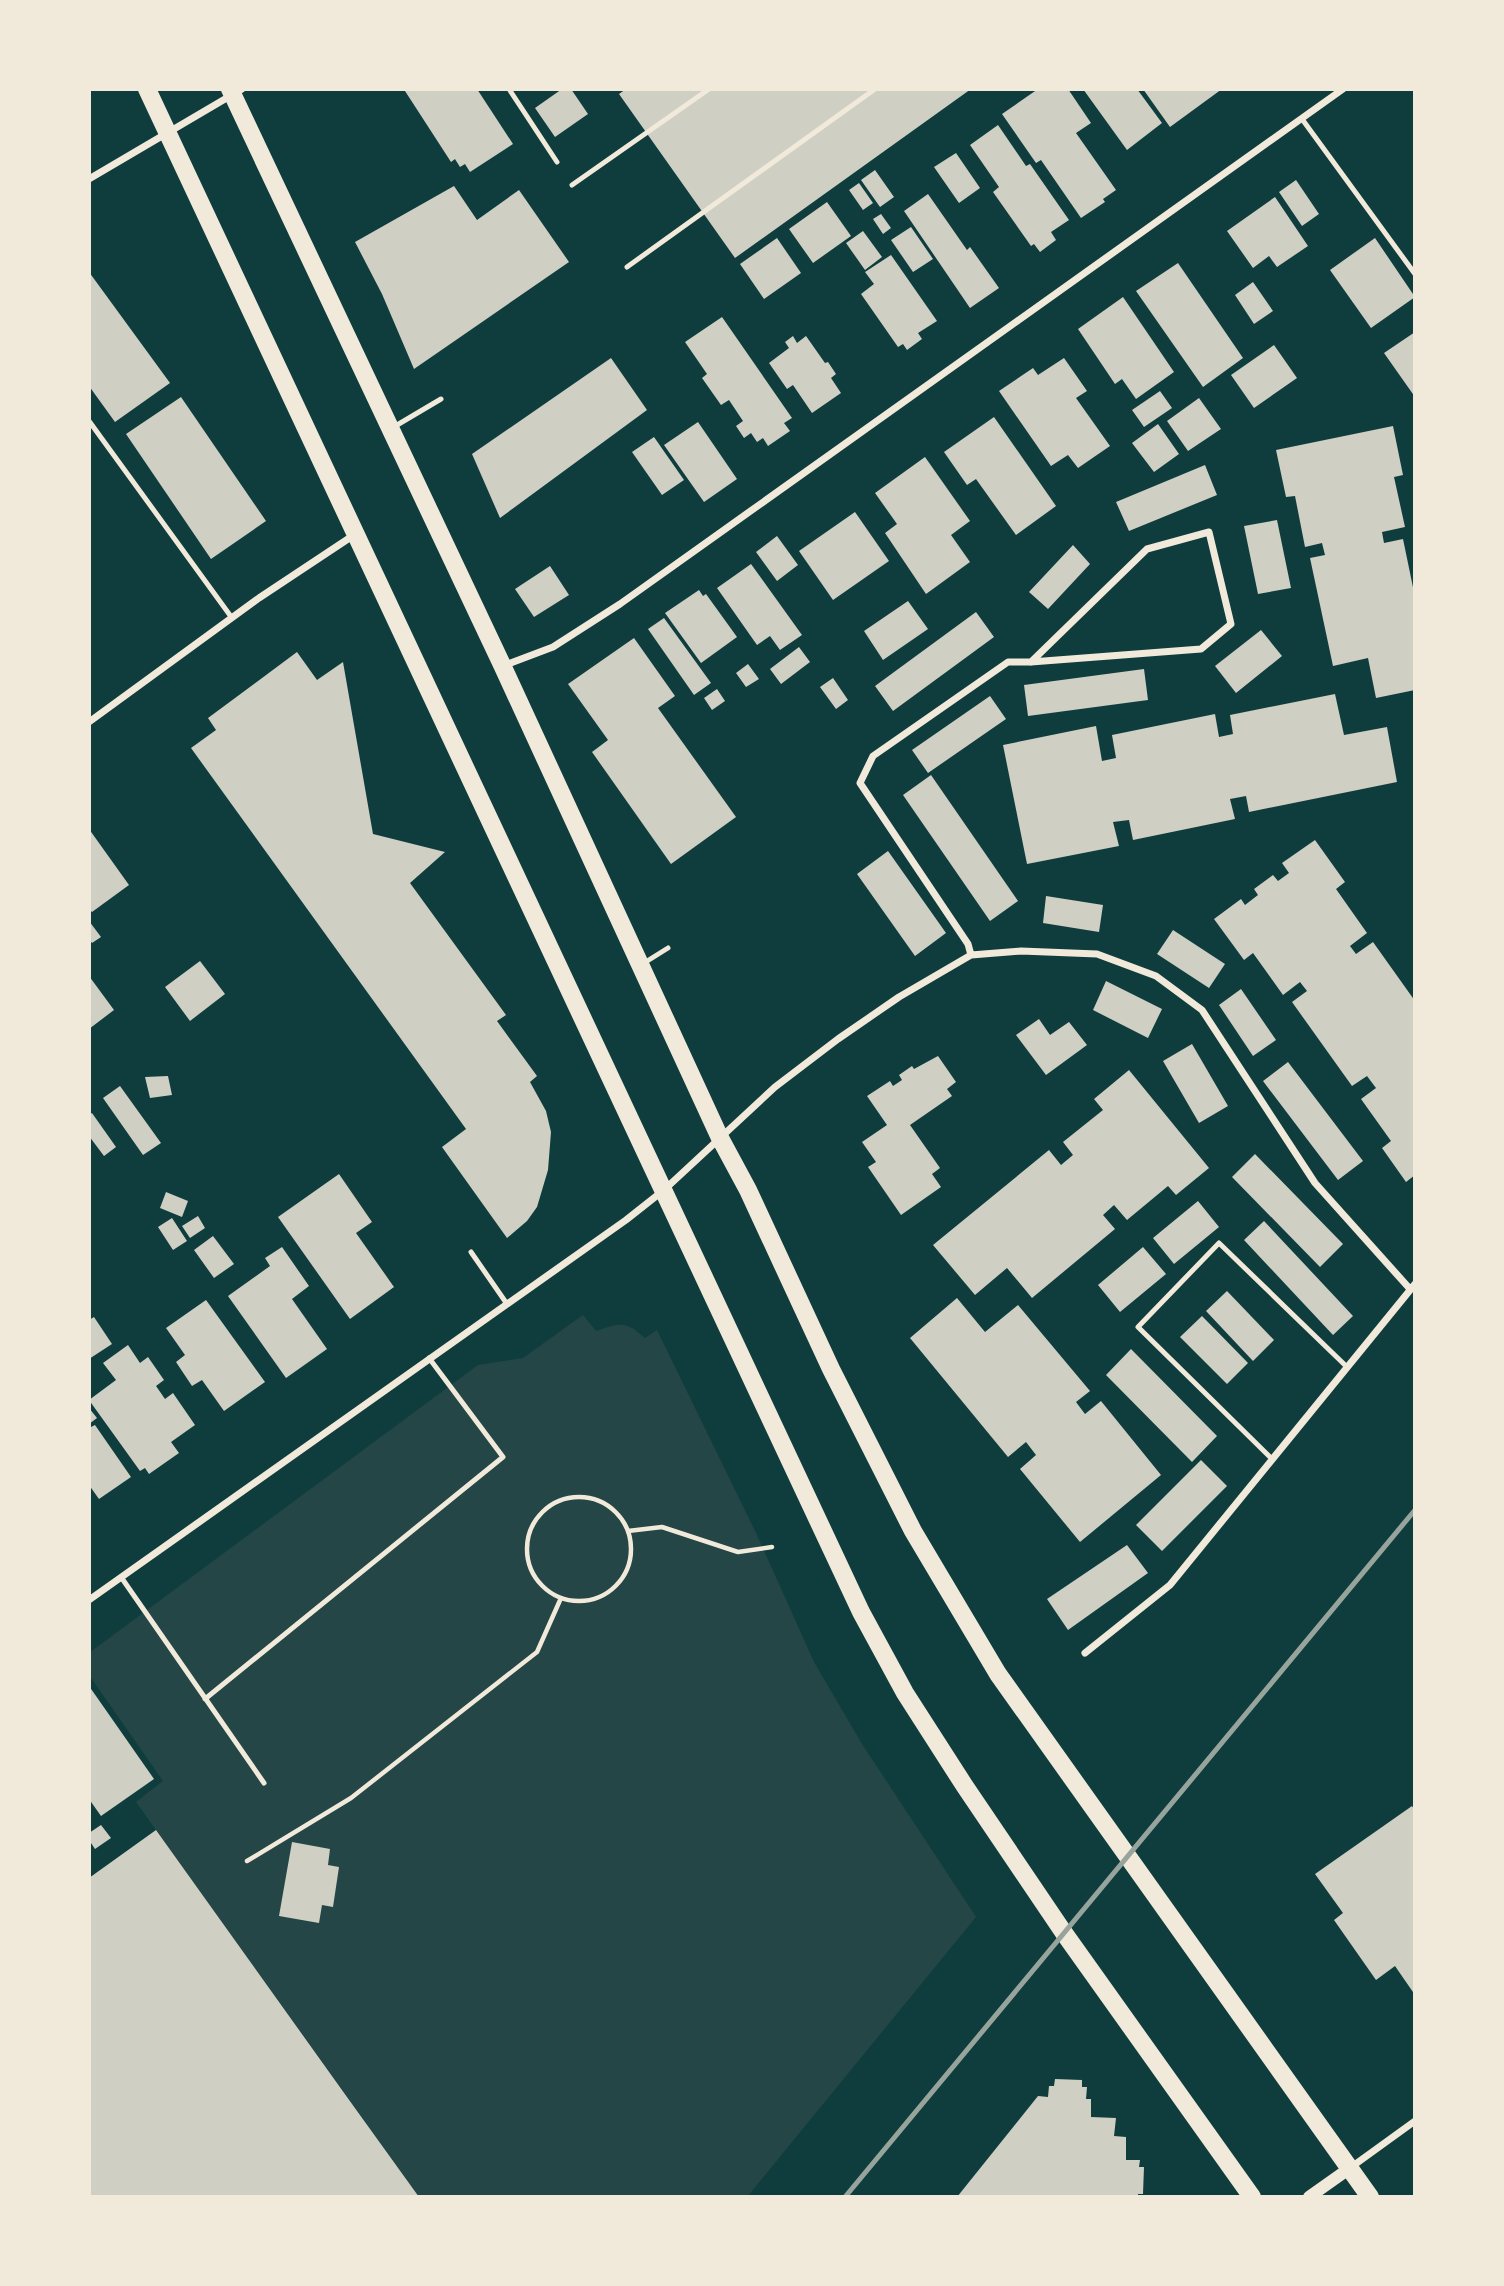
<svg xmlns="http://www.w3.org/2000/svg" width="1504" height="2286" font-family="Rubik,sans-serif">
	<rect width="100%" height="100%" fill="#0f3d3e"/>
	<path fill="#244646" d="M583,1315L596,1331C620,1323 625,1320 645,1338L657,1330L756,1533L814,1662L862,1744L976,1917L747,2197H419L136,1802L163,1781L89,1675V1653L478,1365L523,1358Z"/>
	<path fill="#cfcfc3" d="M407,89H477L513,144L470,172L465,164L460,167L455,159L451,162L405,91Z
		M562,89H571L588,114L555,137L535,108Z
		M626,89H971L735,258L619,94Z
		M1038,89H1068L1091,123L1076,133L1116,190L1103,199L1105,202L1081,218L1041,160L1036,163L1002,114Z
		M1083,89H1137L1162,123L1127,150Z
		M1143,89H1222L1170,127Z
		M998,125L1026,166L1030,164L1069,220L1051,232L1056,240L1040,252L1034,244L1031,246L993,192L999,187L970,145Z
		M956,153L980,188L959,203L934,167Z
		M875,170L894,197L880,207L861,180Z
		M1296,180L1319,214L1302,226L1279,192Z
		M859,183L873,203L863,210L849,190Z
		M454,186L477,220L519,190L569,262L414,369L382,294L355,242Z
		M928,194L967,250L970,247L999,288L970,308L904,211Z
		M1275,197L1308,246L1277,267L1269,256L1253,268L1227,231Z
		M827,202L851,236L813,263L789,229Z
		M881,214L891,228L883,234L873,219Z
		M911,227L933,259L913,272L891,240Z
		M863,231L882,257L865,270L846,243Z
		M777,238L801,273L764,299L740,264Z
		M1375,238L1415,297L1371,328L1330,270Z
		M891,255L937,321L918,333L922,339L907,350L903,344L898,347L861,294L874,284L865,272Z
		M1178,263L1243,358L1203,387L1136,291Z
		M89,272L170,383L115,422L89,386Z
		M1253,282L1273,311L1254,324L1235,295Z
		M1123,297L1174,372L1136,399L1122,379L1115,384L1078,329Z
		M722,317L792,418L784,423L790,431L768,446L763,438L757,442L751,433L744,438L736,426L743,421L729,400L721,405L702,378L707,374L685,342Z
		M1415,332V397L1384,353Z
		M793,336L797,343L806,336L825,363L828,362L836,374L831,378L841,393L812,413L793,385L787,389L769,363L789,348L785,342Z
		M1274,345L1297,378L1254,408L1231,375Z
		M611,358L647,410L500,518L472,454Z
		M1064,358L1087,391L1076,398L1110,446L1078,468L1068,455L1051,466L999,391L1033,368L1038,375Z
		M1160,391L1172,408L1144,427L1132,410Z
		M181,397L266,521L211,559L126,434Z
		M1199,398L1221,429L1188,451L1167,421Z
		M994,417L1056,506L1016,535L976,479L967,485L944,452Z
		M698,422L737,479L704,502L664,445Z
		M1158,424L1179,454L1154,472L1132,443Z
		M1393,426L1403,475L1394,477L1405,527L1382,532L1384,543L1403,539L1415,597V690L1376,698L1368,658L1333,666L1310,558L1325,555L1322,543L1305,547L1295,496L1286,497L1276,450Z
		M654,437L684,480L662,495L632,452Z
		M925,457L970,521L951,535L970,562L926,594L885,533L897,524L875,493Z
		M1205,465L1217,495L1129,531L1116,502Z
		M855,512L889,561L833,600L799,551Z
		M1277,520L1291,588L1258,594L1244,526Z
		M777,536L798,565L777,581L756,552Z
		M1073,545L1090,564L1048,609L1029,592Z
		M751,564L802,635L780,650L770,636L757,645L717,588Z
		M550,566L569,595L534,617L515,589Z
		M699,590L703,596L706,594L737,637L701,663L665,613Z
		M908,601L928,629L883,660L864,631Z
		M976,612L994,637L893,711L875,686Z
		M664,618L711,683L694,695L648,629Z
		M1261,630L1282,656L1236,693L1215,666Z
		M634,638L675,696L658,708L736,817L671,864L592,752L608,740L568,684Z
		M799,647L810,662L781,684L770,669Z
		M297,652L317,680L343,662L373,834L445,852L410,883L506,1015L497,1021L537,1076L530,1082L546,1111L551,1132L548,1170L537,1207L527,1221L507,1238L442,1147L466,1129L191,748L216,730L208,718Z
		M748,664L759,679L746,687L736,673Z
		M1144,669L1148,700L1028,716L1024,685Z
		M833,678L848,700L836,709L820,687Z
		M717,689L725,701L712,710L704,698Z
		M1335,694L1344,735L1387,727L1397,782L1249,812L1246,796L1230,799L1235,819L1133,840L1129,820L1113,822L1119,846L1027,864L1003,745L1096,726L1102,761L1116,758L1112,735L1215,714L1219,737L1233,734L1230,715Z
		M990,696L1006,719L928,773L912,750Z
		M931,775L1018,901L990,921L903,795Z
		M89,829L129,885L92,912L89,909Z
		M1315,840L1345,882L1336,889L1367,933L1350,946L1356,954L1373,942L1415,1001V1175L1406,1182L1382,1148L1391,1141L1361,1099L1376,1088L1367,1076L1352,1086L1292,1002L1307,991L1300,982L1283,995L1253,953L1244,960L1214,919L1241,899L1245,905L1258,895L1254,889L1273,875L1278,881L1289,873L1282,863Z
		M888,851L946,933L915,956L857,874Z
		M1046,896L1103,905L1099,932L1043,923Z
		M89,921L101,937L92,943L89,939Z
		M1173,930L1225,964L1209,988L1157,954Z
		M200,961L225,994L190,1021L165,987Z
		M89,976L114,1010L89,1029Z
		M1106,981L1162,1009L1148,1038L1093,1010Z
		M1241,989L1276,1040L1253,1056L1219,1005Z
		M1039,1019L1050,1035L1069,1022L1087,1045L1046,1075L1016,1035Z
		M1192,1044L1228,1106L1199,1123L1163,1061Z
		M938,1056L956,1082L947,1089L952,1096L910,1125L940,1168L932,1174L941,1187L901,1215L868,1167L876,1162L862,1142L887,1125L867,1096L890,1081L893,1086L902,1080L899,1075L912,1066L914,1069Z
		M1288,1062L1363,1161L1338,1180L1263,1081Z
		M1129,1070L1209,1168L1176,1195L1168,1186L1127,1220L1114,1205L1103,1215L1115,1229L1032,1298L1007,1268L975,1295L933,1245L1049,1150L1061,1165L1073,1155L1063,1142L1103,1110L1094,1099Z
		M168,1076L172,1095L150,1098L145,1077Z
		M120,1086L161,1143L143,1155L103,1098Z
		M92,1113L116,1147L104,1156L89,1136V1115Z
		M1255,1154L1343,1244L1320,1267L1232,1177Z
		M339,1174L372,1222L356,1233L394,1287L350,1319L278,1217Z
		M166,1192L188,1201L182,1217L160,1208Z
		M1198,1201L1219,1227L1174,1264L1153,1238Z
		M198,1216L205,1228L190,1238L182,1226Z
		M172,1218L187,1241L173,1250L158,1227Z
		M1264,1221L1353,1316L1333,1335L1244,1240Z
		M213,1236L234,1264L214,1278L194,1250Z
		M282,1247L309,1286L292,1299L327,1349L286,1378L228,1296L270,1266L265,1258Z
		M1143,1247L1166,1274L1120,1312L1098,1285Z
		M1227,1291L1274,1340L1253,1361L1206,1311Z
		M957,1298L985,1332L1018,1305L1090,1391L1076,1402L1085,1414L1101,1401L1161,1475L1080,1542L1020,1469L1036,1455L1026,1442L1008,1457L910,1338Z
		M206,1300L265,1382L224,1411L202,1380L192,1386L176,1362L185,1355L166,1328Z
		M1202,1316L1248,1363L1227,1384L1180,1337Z
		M94,1317L112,1344L89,1359V1320Z
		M128,1345L140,1363L148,1357L164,1380L156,1386L165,1399L173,1393L195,1425L171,1442L179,1453L149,1474L145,1468L140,1471L89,1400L116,1380L103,1363Z
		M1131,1349L1217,1436L1192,1462L1106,1375Z
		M89,1408L97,1418L89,1424Z
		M95,1425L131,1477L99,1499L89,1485V1428Z
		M1201,1460L1227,1486L1162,1551L1136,1525Z
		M1127,1545L1148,1573L1068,1630L1047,1599Z
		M89,1686L154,1779L101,1816L89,1799Z
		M1412,1806L1415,1811V1995L1395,1966L1376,1980L1334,1920L1343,1913L1315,1874Z
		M101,1825L111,1838L95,1849L89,1840V1833Z
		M156,1830L347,2097L419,2197H89V1878Z
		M292,1842L330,1849L328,1865L339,1867L333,1907L322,1905L319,1923L279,1916Z
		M1055,2079L1082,2080V2087H1087L1086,2099H1091V2117L1116,2118L1114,2136L1126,2137V2160H1140L1139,2167H1144L1143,2194H1138V2197H957L1038,2096L1048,2097L1049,2086H1054Z"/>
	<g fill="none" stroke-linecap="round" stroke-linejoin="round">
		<path stroke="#f1e9da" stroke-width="4.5" d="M527 1549a52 52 0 1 1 104 0a52 52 0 1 1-104 0Z
			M628,1531L662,1527L738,1552L772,1547
			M247,1861L351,1798L537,1652L561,1598"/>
		<path stroke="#f1e9da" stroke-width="5" d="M509,89L557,162
			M1302,119L1415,274
			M572,185L709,89
			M627,267L875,89
			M89,421L232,618
			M392,428L441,399
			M644,963L668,948
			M471,1252L507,1304
			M1272,1459L1138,1327L1219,1243L1347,1367
			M121,1577L264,1783
			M205,1699L503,1457L429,1358"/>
		<path stroke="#f1e9da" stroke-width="7" d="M89,179L242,89
			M503,666L553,647L620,604L1343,89
			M89,722L259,598L354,535
			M971,955L968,944L860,783L873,756L1008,662H1031L1201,649L1231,624L1209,532L1147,549L1031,662
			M89,1600L626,1220L664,1190L775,1087L838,1039L899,997L971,955L1021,951L1097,954L1156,976L1202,1010L1315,1183L1410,1289
			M1085,1653L1170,1585L1415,1284
			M1350,2168L1415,2121"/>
		<path stroke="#f1e9da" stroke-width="12" d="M1309,2197L1350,2168"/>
		<path stroke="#f1e9da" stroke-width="18" d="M147,89L861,1612L905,1693L964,1785L1064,1933L1252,2197
			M230,89L503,667L720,1138L748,1190L831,1369L913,1531L998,1674L1370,2197"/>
		<path stroke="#97a49c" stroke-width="5" d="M845,2197L1415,1510"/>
	</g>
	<rect width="1504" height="2286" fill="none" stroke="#f1e9da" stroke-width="182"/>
</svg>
